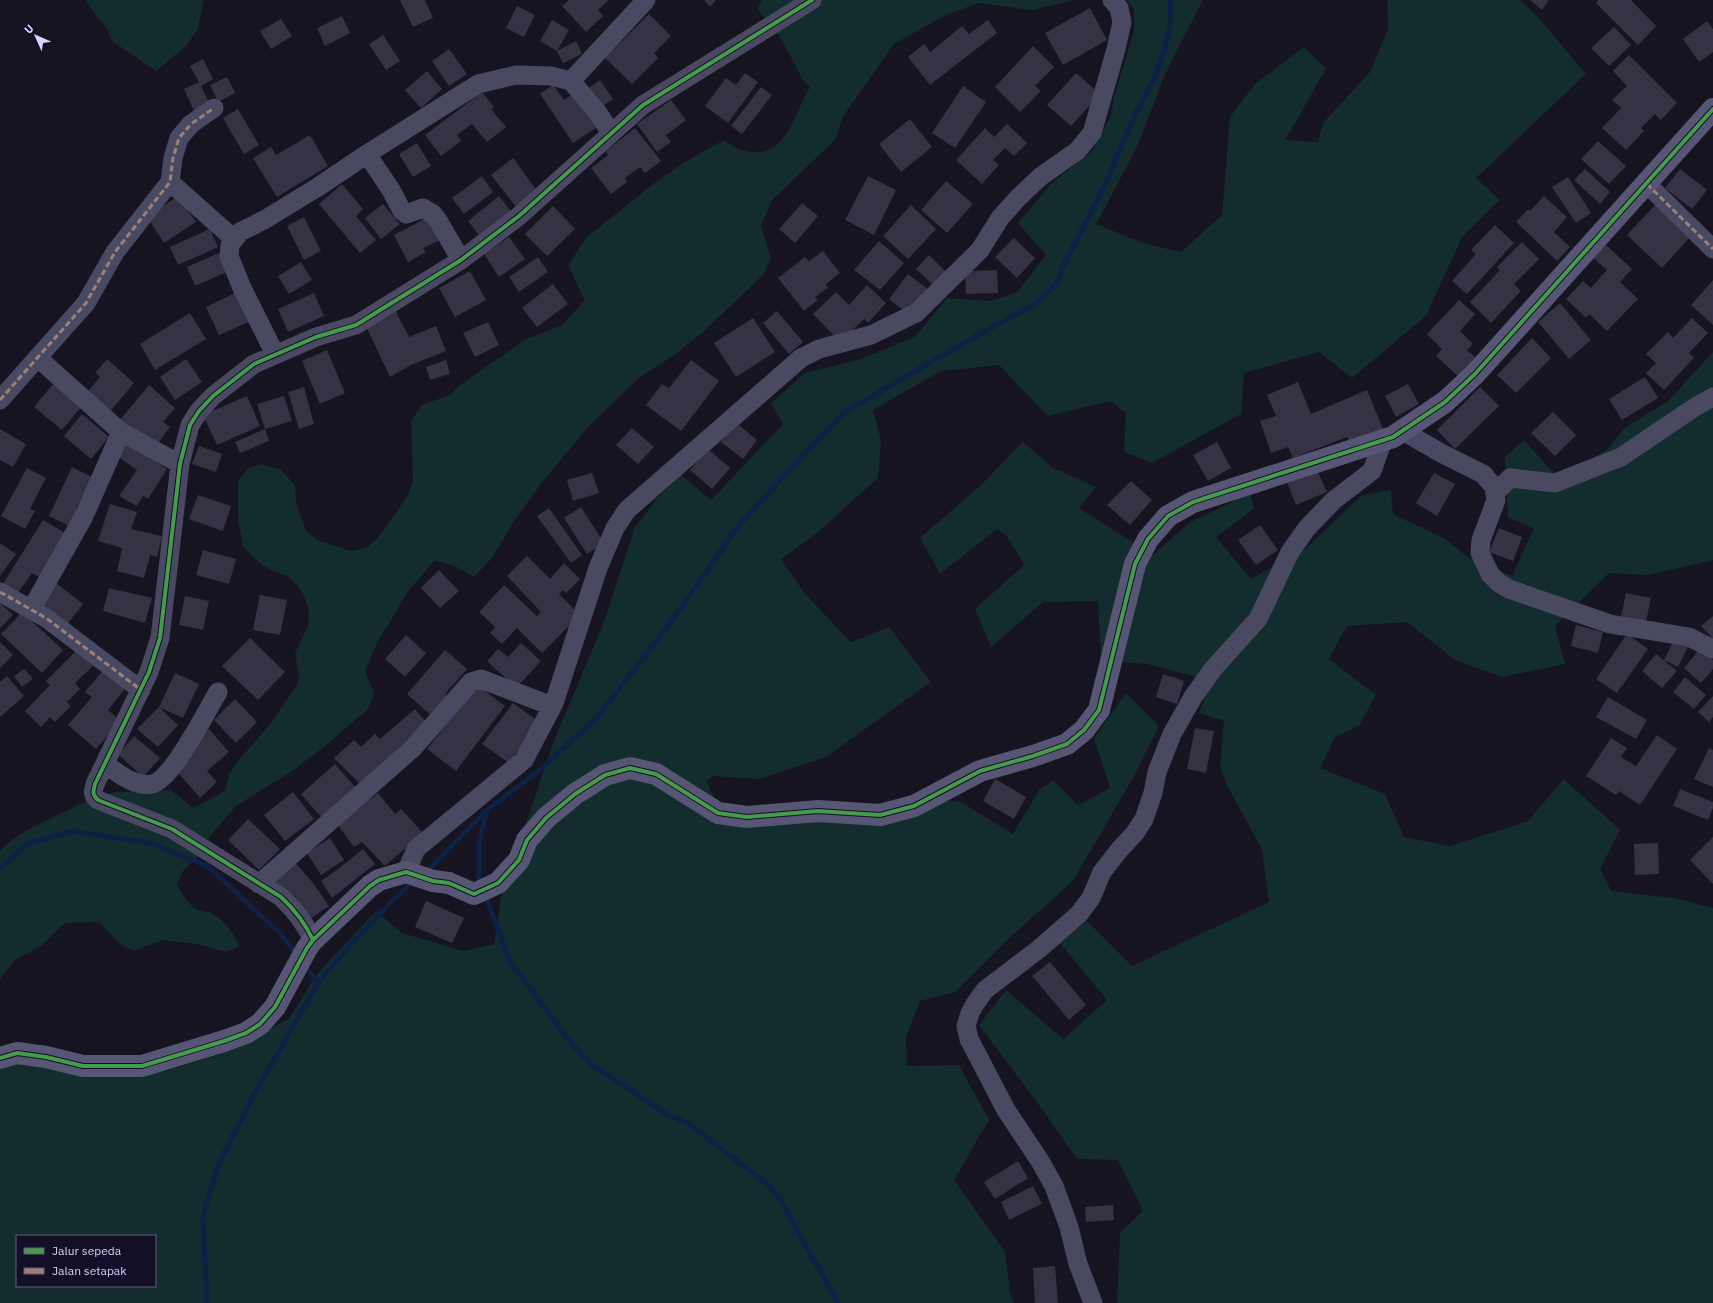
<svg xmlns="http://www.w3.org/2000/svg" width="1713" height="1303" font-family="'IBM Plex Sans',sans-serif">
	<rect width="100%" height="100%" fill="#161421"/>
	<path fill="#132c2d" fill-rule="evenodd" d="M86,0H204L203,1L198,29L186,46L156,71L112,41L106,27L96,16Z
		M762,0H1074L1032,10L979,3L948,14L894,44L842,118L836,139L772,200L761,225L771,259L762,276L702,333L673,356L640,377L589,426L543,481L512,524L492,558L474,577L457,567L435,560L409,590L377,643L365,671L374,693L368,709L325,746L295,769L236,806L211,835L201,854L183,871L177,885C182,893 187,902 194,908C198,911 204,911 209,912C223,918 233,933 240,946L226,952L197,944L162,940L134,951L120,944L99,922L65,923L41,946L15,960L0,979V851L13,839L27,830L80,804L114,792L171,790L193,808L220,794L226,789L229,774L242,756L268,727L297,685L299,678L295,653L308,626L309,610L304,596L296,584L285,575L271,570L258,562L243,546L238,518V481L247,469L261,464L281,470L295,485L296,502L306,531L317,540L351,551L366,548L377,539L386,527L408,495L413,481L411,421L422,405L450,395L460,385L526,339L562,325L585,300L568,265L587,237L653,184L683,163L724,140C728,143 732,146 737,148C742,151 747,151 752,152C787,157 796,109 810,87L803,80L783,42L757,8Z
		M1127,0H1203L1166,72L1137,147L1096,224L1143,243L1181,252L1222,215L1230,117L1255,84L1304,47L1326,69L1285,140L1318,142L1323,123L1370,72L1388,29L1387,0H1520L1538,17L1586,74L1476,178L1500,200L1462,237L1426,316L1352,378L1319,352L1244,373L1241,414L1152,463L1124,452L1126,413L1110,401L1048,416L999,365L941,371L873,410L881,440L878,478L817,533L781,559L806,595L851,642L889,627L931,682L826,757L760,779L714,776L707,781L716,804L814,819L941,799L961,802L1013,834L1039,790L1053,780L1078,805L1110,788L1094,738L1126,693L1159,726L1133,778L1073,881L1018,930L955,992L920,1001L906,1037L907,1066L959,1065L989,1120L954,1180L1005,1252L1010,1293L1014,1303H0V1067L18,1059L80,1072H162L221,1054L289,1019L317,974L376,911L402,933L464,951L494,944L501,898L553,743L604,622L635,527L659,496L681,475L711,500L783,424L771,403L805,373L858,360L915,337L947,298L991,301L1017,292L1046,255L1018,223L1051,184L1093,150L1110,117L1116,90L1134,31V9ZM17,1236H155V1286H17Z
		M1713,352V560L1648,575L1609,573L1555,626L1565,664L1502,677L1455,660L1407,622L1347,626L1329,659L1376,695L1359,726L1335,737L1320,768L1385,794L1404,837L1450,846L1528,821L1564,779L1620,830L1600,869L1611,891L1673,898L1713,908V1303H1117L1120,1233L1143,1211L1118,1160L1077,1159L1042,1109L979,1025L1006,990L1063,1039L1107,1000L1060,943L1087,921L1132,966L1269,902L1262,850L1226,783L1220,767L1224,721L1199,713L1207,690L1193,676L1147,664L1101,661L1098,601L1043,602L991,647L975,609L1024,565L1007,536L997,529L940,574L920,538L981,485L1023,442L1053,468L1096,487L1079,508L1153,555L1189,523L1250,493L1254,509L1216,537L1251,579L1306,548L1362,495L1391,490L1393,514L1445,539L1469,558L1512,576L1534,529L1508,517L1505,457L1524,440L1559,479L1608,449L1623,429L1668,401Z"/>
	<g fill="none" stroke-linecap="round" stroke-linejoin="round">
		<path stroke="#0d2144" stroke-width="5" d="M0,869L27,844L72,831L150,843L207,866L280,933L297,955
			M424,873L440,858L486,811
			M482,885L479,879V842L487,810L537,772L595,720L668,626L739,525L782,478L845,412L969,340L1037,303L1055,286L1060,277L1061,270L1106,183L1136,112L1153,81L1164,52L1171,21L1170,0
			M485,894L509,960L570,1042L591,1064L665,1113L691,1125L768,1185L778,1196L838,1303
			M304,965L318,983
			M207,1303L203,1220L206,1204L220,1161L252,1098L318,983L352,943L393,900L415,880"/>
	</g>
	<path fill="#343243" d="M400,0H425L433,18L413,27Z
		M569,0H609L598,10L603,16L586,32L562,6Z
		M704,0H716L710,7Z
		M1530,0H1549L1542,10Z
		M1598,0H1631L1656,26L1638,45L1596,3Z
		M517,6L535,15L524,37L506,28Z
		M1090,8L1107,40L1063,65L1045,33Z
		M649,14L671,36L654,53L658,58L632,84L605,58Z
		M342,16L350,33L325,46L317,28Z
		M281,19L292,36L271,49L260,31Z
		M552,20L569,30L557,51L576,41L582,54L563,63L557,51L540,41Z
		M988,20L997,33L930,85L908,57L924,44L930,52L962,26L969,34Z
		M1707,21L1713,29V52L1699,62L1683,39Z
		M1614,27L1631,45L1609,66L1591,48Z
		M383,35L400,61L386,70L369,44Z
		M1033,46L1054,67L1035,86L1041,91L1020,112L995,87Z
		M449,49L467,74L449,86L432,61Z
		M1629,55L1677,103L1661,120L1655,114L1641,128L1644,131L1626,150L1602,128L1621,108L1612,100L1627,86L1613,71Z
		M203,59L213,79L201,86L210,105L195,113L184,89L199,82L190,66Z
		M427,71L442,89L421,108L405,90Z
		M745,73L758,82L728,123L705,106L726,78L736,85Z
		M1076,73L1100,94L1071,126L1047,105Z
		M227,77L235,93L218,102L210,85Z
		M600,80L613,99L602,107L588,89Z
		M553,85L564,100L576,92L599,126L573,143L540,94Z
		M963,86L986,102L955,148L932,133Z
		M761,87L772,95L742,134L731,126Z
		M482,92L494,107L491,109L506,127L487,142L472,124L457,135L461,141L441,156L425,135Z
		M671,100L686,120L666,135L671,142L657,152L637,124Z
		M238,109L259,145L244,154L223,118Z
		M910,119L932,147L901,172L879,144Z
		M1007,124L1027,143L1014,156L1005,148L993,160L999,165L982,184L956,160L985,128L994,137Z
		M635,128L661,161L645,173L640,167L625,178L627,182L611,194L591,168L608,155L606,151Z
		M310,135L328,166L277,197L253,158L271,147L276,155Z
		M1598,141L1626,166L1609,184L1581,159Z
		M417,143L431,166L413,177L399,154Z
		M513,158L537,191L516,207L491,175Z
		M1585,169L1610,192L1600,204L1574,180Z
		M1680,169L1707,190L1692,209L1665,188Z
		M482,176L493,192L464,214L452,198Z
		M868,176L896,190L874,235L845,220Z
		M1568,177L1591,213L1576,223L1552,187Z
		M946,181L973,204L947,233L921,210Z
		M342,184L363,209L356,216L376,240L360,253L319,204Z
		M178,196L196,222L164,243L147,217Z
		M499,196L513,214L482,239L468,221Z
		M1544,196L1567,217L1554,232L1570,247L1557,261L1516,222L1528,209L1530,211Z
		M802,203L818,216L795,243L779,229Z
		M383,204L400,224L381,239L365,218Z
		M1656,204L1691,236L1662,268L1627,235Z
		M911,205L936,229L908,259L883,236Z
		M553,206L575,229L547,256L525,234Z
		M432,215L443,239L423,248L426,252L408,262L394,235Z
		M304,217L321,251L304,260L287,226Z
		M1495,225L1514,243L1467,294L1452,281L1476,254L1471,250Z
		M210,229L218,247L178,265L170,247Z
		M509,237L525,259L499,277L484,254Z
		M1014,238L1035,258L1017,278L995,257Z
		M879,241L904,263L880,290L854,270Z
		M1522,242L1539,259L1514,284L1521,291L1491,323L1470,302L1500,270L1497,267Z
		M1604,243L1632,269L1620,282L1638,299L1607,331L1589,314L1586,318L1566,299L1583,281L1591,288L1607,270L1592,257Z
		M823,251L840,273L826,284L828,288L815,297L818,300L804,311L778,278L805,257L809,261Z
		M221,252L229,271L195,286L187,267Z
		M929,255L947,273L934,286L916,269Z
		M538,257L548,272L519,292L509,277Z
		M301,262L312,280L289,294L278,276Z
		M997,270L998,293L966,294L965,271Z
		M470,271L486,300L455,317L439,288Z
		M908,274L929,290L909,315L889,299Z
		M1713,280V325L1691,305Z
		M553,284L568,304L537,327L522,308Z
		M867,285L886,303L868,323L864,319L840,342L813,314L836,292L849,305Z
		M237,292L251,321L219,335L206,307Z
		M314,293L324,316L288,332L278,309Z
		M1459,300L1475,314L1460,331L1473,344L1467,350L1477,359L1460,378L1436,356L1442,349L1427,334Z
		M1560,303L1591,340L1569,359L1538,322Z
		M394,308L409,337L436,326L446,351L411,365L390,377L365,324Z
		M777,311L803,342L789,354L763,323Z
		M190,313L206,339L155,370L140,344Z
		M753,318L775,352L736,377L714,343Z
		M1692,318L1708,333L1689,353L1694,358L1664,390L1646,373L1656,363L1646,354L1668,332L1673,338Z
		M488,322L499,345L475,357L463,333Z
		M1532,338L1551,358L1516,393L1497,375Z
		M327,350L345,393L320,404L302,361Z
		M107,359L134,383L108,414L85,395L100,377L95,373Z
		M186,359L202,382L175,400L160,377Z
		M446,360L450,374L430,380L426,367Z
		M691,360L719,381L681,431L646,405L662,384L669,388Z
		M1645,377L1658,398L1622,420L1609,399Z
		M1298,382L1311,414L1367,390L1383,429L1350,444L1347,437L1293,458L1288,447L1271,453L1260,421L1276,416L1267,395Z
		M53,384L81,407L62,430L34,407Z
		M1408,384L1419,404L1396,417L1385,396Z
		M149,385L175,408L163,422L170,427L158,443L151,437L146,443L119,421Z
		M304,387L314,424L299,429L288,392Z
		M1480,387L1499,406L1455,449L1437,430Z
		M247,396L260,426L217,445L203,415Z
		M284,396L292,421L265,429L257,404Z
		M1553,412L1576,435L1555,456L1531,433Z
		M82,414L109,437L91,459L64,436Z
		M736,423L757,440L743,459L721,442Z
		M632,428L654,447L638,464L616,445Z
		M0,429L26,444L13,467L0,460Z
		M265,429L269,441L240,453L235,442Z
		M125,441L167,469L148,499L143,496L137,506L119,496L137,470L116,455Z
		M1217,442L1231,468L1208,481L1193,455Z
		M199,446L222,454L216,472L192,464Z
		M708,449L730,468L712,489L690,470Z
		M72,467L92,477L76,509L84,512L76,529L49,516Z
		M27,468L46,478L30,509L35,511L25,529L1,516Z
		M1317,470L1327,492L1296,505L1287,482Z
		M592,473L599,493L573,501L567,480Z
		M1434,473L1455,484L1437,516L1416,503Z
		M1131,481L1152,500L1130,525L1107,505Z
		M198,495L231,506L223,531L189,519Z
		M110,504L137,512L131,529L162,536L157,557L150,555L144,578L117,571L122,548L98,541Z
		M581,507L604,543L587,554L564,518Z
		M549,508L582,555L571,563L537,516Z
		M43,520L67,534L45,581L32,573L15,597L1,587Z
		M1260,525L1278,550L1256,565L1238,540Z
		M1499,528L1522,537L1513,561L1489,552Z
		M0,543L16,554L0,576Z
		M203,550L236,559L229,584L196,575Z
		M527,556L550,579L564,563L580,579L566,593L563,590L559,594L580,615L542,653L517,628L502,644L490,633L495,627L479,612L504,585L537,616L541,612L507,576Z
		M439,570L459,591L440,608L421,588Z
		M56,583L83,604L65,627L38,606Z
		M109,588L152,598L145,623L103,611Z
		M1626,593L1651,598L1646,622L1621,617Z
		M260,595L287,600L280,635L253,630Z
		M185,596L209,601L203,630L179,625Z
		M0,603L13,615L0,628Z
		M22,612L63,650L42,673L1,634Z
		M1713,616V639L1701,626Z
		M1576,625L1603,632L1598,653L1571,646Z
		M1627,634L1648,649L1617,693L1596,679Z
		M406,635L426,653L405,677L385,659Z
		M1676,636L1690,643L1678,667L1664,660Z
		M250,638L285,672L258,700L222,666Z
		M0,642L13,655L0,668Z
		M521,643L541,661L516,688L487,661L498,649L508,657Z
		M1700,649L1713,660V669L1701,683L1684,668Z
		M77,650L93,666L75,683L80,689L67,702L71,706L55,722L50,717L41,727L25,711L50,685L46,681Z
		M445,650L467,669L445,694L451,698L434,718L407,694Z
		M1656,654L1677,671L1662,688L1642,671Z
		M105,668L127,686L108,710L120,721L96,749L68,725L92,697L85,692Z
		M24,669L33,679L22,687L14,676Z
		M175,673L199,684L183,718L159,707L178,725L158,747L137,729L159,707Z
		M1163,674L1184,681L1177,704L1156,697Z
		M7,676L24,696L0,717V682Z
		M1685,677L1706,695L1694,709L1673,692Z
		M477,685L505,706L456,771L427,749Z
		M1713,696V717L1709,722L1698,712Z
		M1608,697L1647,720L1636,739L1596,717Z
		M235,699L257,722L236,743L214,720Z
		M513,703L539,722L509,763L482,744Z
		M415,709L429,726L361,785L334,758L354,740L361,747L375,734L380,739Z
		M1195,728L1214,731L1206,773L1187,769Z
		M209,729L229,752L207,771L217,782L200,798L175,769L187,749Z
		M1657,735L1677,749L1640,805L1619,791L1616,795L1586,776L1611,738L1627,748L1621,757L1636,766Z
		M134,736L160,758L143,777L118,754Z
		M1709,748L1713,750V787L1694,779Z
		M335,764L356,788L321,817L301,794Z
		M995,779L1026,797L1014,819L983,801Z
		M1680,789L1713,802V808L1708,820L1673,806Z
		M293,792L314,819L285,841L264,815Z
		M378,793L395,814L401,809L423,833L385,866L362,842L354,847L337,824Z
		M248,819L280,849L259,870L228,840Z
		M1713,837V884L1690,860Z
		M330,838L344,860L321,875L307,853Z
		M1658,843L1659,874L1635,875L1634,844Z
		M363,849L375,864L332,898L321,881L338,869Z
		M292,859L313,883L329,906L310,919L294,896L291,900L271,878Z
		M426,901L464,918L452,943L415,927Z
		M1050,962L1086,1005L1069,1020L1032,976Z
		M1018,1161L1028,1178L995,1199L984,1182Z
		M1033,1186L1042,1204L1009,1220L1001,1202Z
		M1113,1205L1114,1220L1086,1222L1085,1207Z
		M1055,1266L1058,1303H1035L1033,1268Z"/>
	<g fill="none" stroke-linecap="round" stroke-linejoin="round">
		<path stroke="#4a4962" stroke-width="19" d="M571,81L646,0
			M367,154L478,84L516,75L551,76L571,81L598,113L611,133
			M170,182L234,239
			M1647,184L1713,249
			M275,354L242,288L229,256L230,245L240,232L264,220L318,187L367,154L391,190L402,211L406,214L423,208L433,214L439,222L461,260
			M38,358L121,432L180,464
			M0,400L86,303L115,252L170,182L173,158L179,138L191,124L214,108
			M1403,431L1441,453L1483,474L1494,487L1496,500L1481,540L1480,553L1490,574L1499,583L1509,589L1610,624L1689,637L1713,649
			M1495,493L1510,478L1555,483L1621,457L1695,407L1713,397
			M0,592L46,618L141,690
			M31,610L84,516L121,432
			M105,764C118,773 134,787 152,784C172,780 206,712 218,692
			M406,872L416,849L524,760L554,703L598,568L615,528L627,510L801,358L819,349L871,335L916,313L980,250L1000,218L1017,199L1040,177L1077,151L1092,133L1116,49L1122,22L1119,8L1112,0
			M259,884L413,748L471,682L481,679L544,703H554
			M313,940C305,923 295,910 281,897L172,829L98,800C92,795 93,791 95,784L149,672L160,638L180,464L190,425L199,411L213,396L254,364L316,337L356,325L461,260L519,216L643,105L812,0
			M1093,1303L1078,1264L1069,1227L1054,1186L1040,1161L1006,1110L969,1039L966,1026L970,1013L975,1004L985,990L1039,949L1079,914L1091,898L1102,872L1120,849L1135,833L1144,819L1153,793L1157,772L1172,734L1193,697L1213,669L1258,619L1290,552L1307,528L1334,500L1372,471L1383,440"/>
		<path stroke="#575674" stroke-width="22" d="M0,1058L17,1053L46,1057L83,1066H142L224,1041L246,1033L260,1024L275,1007L307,948L313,940L370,886L379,880L406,872L433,881L449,883L474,894L498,883L519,860L527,840L546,818L575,794L605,775L630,768L656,774L718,813L747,817L818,811L880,815L914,806L980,771L1033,756L1067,744L1084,730L1099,710L1135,564L1148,539L1168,516L1193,502L1393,437L1445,402L1475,374L1713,109"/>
		<path stroke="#9e8076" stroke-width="3" stroke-dasharray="6 3" stroke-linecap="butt" d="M1647,184L1713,249
			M0,400L86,303L115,252L170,182L173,158L179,138L191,124L214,108
			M0,592L46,618L141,690"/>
		<defs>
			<path id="cycleway" d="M313,940C305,923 295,910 281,897L172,829L98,800C92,795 93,791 95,784L149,672L160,638L180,464L190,425L199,411L213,396L254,364L316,337L356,325L461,260L519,216L643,105L812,0
				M0,1058L17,1053L46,1057L83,1066H142L224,1041L246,1033L260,1024L275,1007L307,948L313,940L370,886L379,880L406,872L433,881L449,883L474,894L498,883L519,860L527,840L546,818L575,794L605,775L630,768L656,774L718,813L747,817L818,811L880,815L914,806L980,771L1033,756L1067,744L1084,730L1099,710L1135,564L1148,539L1168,516L1193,502L1393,437L1445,402L1475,374L1713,109"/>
		</defs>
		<use href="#cycleway" stroke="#130f26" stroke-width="6"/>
		<use href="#cycleway" stroke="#469c4c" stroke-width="4"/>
	</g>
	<rect x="16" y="1235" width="140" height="52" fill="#130f26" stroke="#625e7d"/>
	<rect x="24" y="1248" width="20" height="6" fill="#469c4c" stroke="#625e7d"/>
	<text x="52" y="1255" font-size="12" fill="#d9d4ff">Jalur sepeda</text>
	<rect x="24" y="1268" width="20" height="6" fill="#9e8076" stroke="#625e7d"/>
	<text x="52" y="1275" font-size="12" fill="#d9d4ff">Jalan setapak</text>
	<g transform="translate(36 36) rotate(315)" stroke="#130f26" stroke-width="3" paint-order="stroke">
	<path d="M0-3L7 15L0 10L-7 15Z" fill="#d9d4ff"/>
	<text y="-6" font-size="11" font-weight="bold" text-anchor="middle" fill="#d9d4ff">U</text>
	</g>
</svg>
